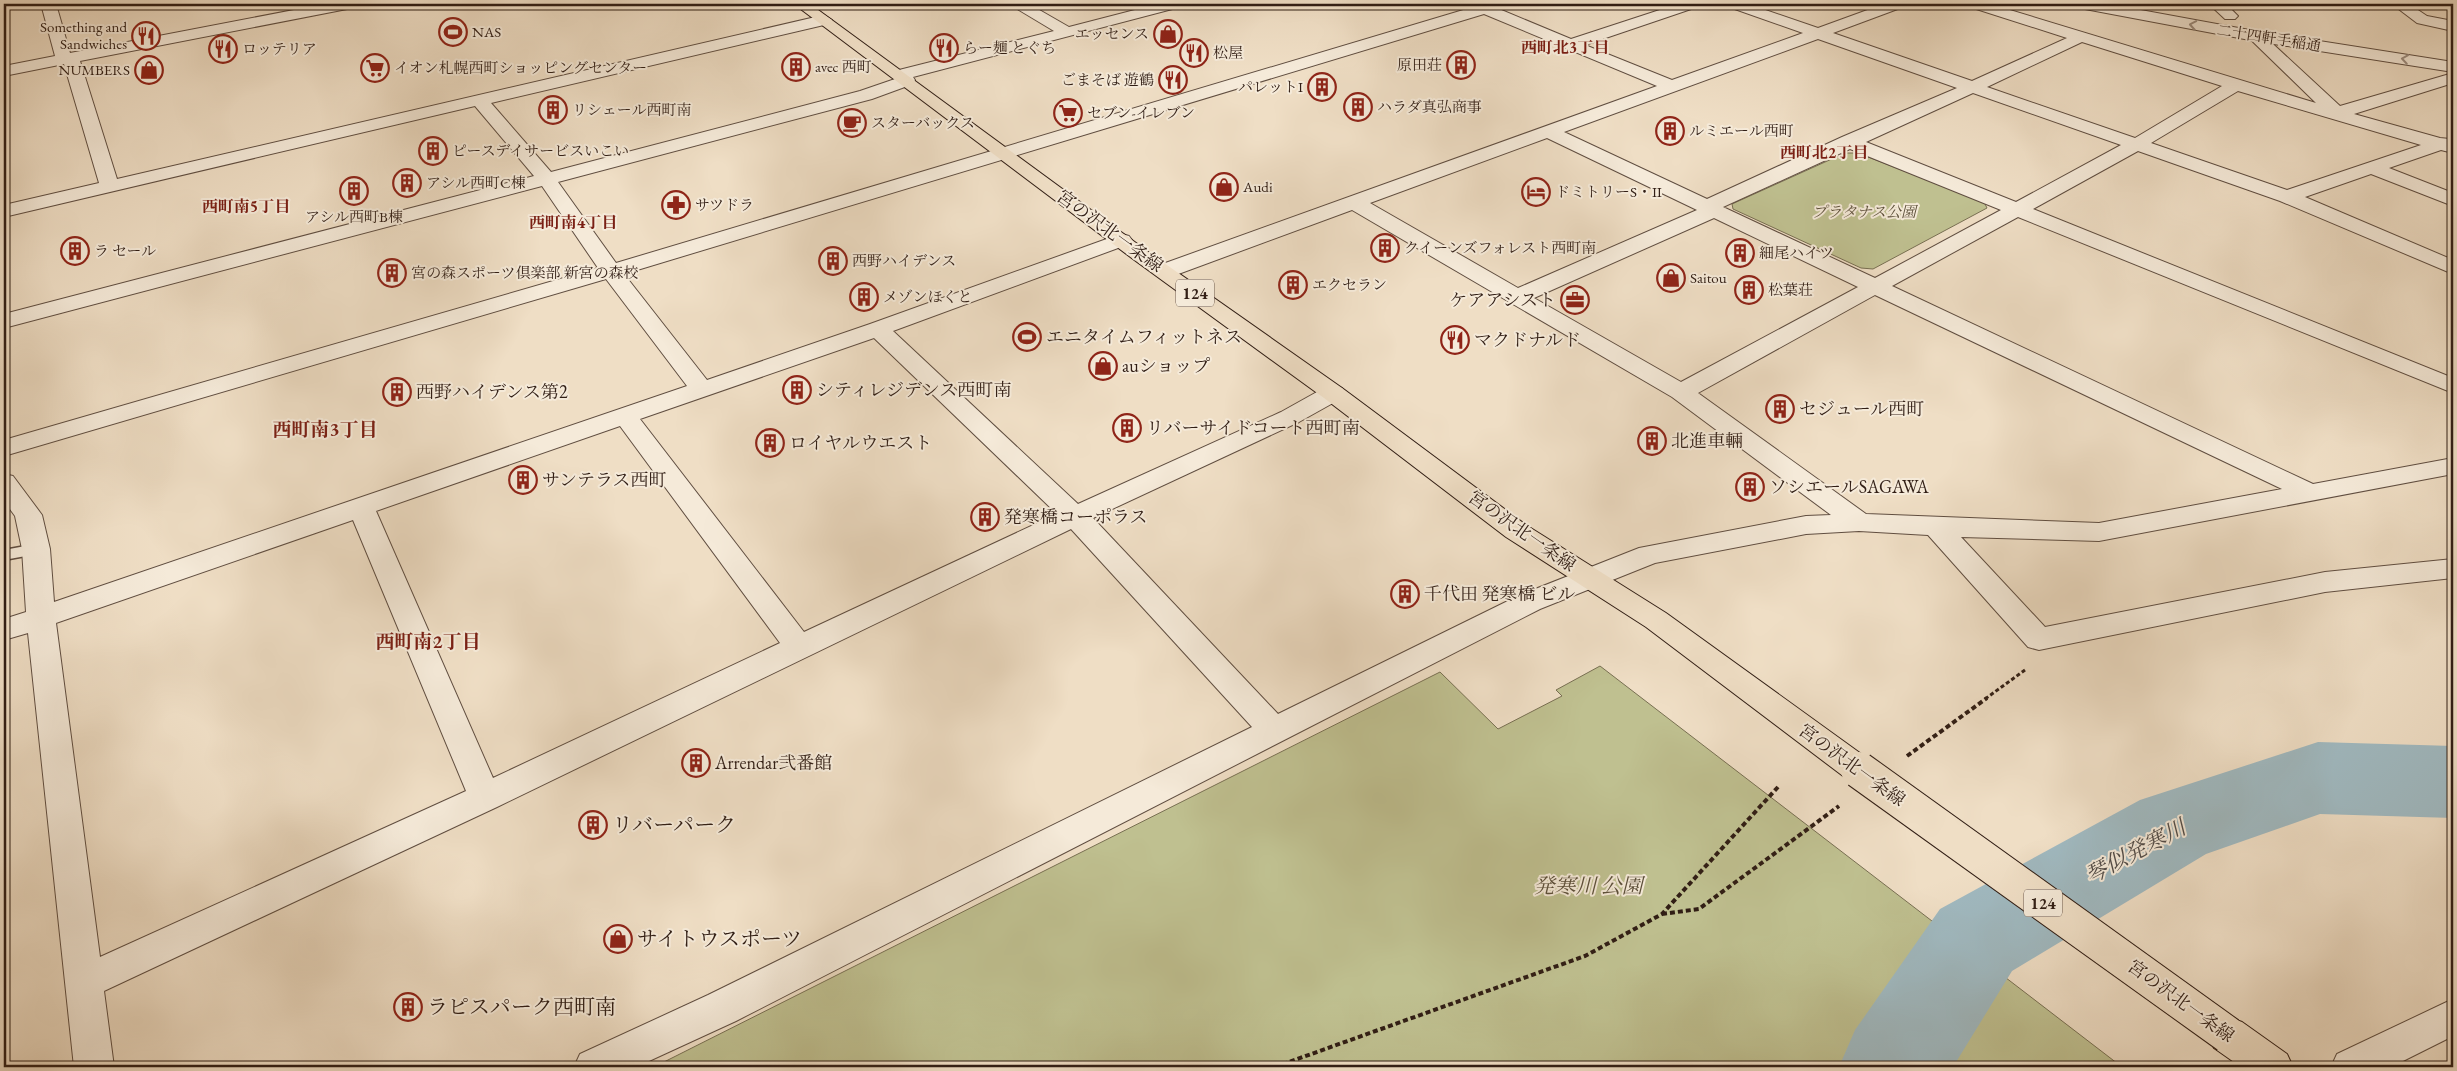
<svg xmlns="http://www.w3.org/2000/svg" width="2457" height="1071" font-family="'EB Garamond','Noto Serif JP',serif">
	<rect width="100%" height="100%" fill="#efdec5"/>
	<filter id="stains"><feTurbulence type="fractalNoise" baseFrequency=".004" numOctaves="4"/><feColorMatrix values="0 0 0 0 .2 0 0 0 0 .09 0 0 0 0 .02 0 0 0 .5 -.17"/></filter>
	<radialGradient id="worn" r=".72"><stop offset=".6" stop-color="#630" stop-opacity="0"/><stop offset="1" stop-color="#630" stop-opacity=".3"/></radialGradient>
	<path fill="#bfc090" stroke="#786f52" d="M1845,153H1858L1984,202L1987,208L1873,269L1861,268L1733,209L1732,204Z
		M1600,666L2122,1067H654L1440,672L1498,729L1562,696L1556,690Z"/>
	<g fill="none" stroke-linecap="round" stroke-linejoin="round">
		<path fill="#a0b9c0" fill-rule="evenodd" d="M2318,742L2453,746V818L2320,814L2206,854L2012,971L1953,1067H1839L1855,1030L1940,909L2140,800Z"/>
		<defs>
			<path id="service" d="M1751,4H1764L1747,11L1743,8Z
				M36,544L42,545L44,549L42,553L4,560V550Z"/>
			<path id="minor" d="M41,4H56L70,53L325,4H355L347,9L80,61L117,179L824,15L832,20L824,25L491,103L551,172L860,91L895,79L893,75L895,71L1054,31L1014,7L1012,4H1029L1069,27L1158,4H1183L1180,7L913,77L915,80L913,84L872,99L558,182L616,263L1470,8L1469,4H1507L1505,7L1499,9L1571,39L1678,4H1699L1697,7L1585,45L1672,80L1803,33L1729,7L1727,4H1748L1818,28L1884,4H1905L1903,7L1833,33L1972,81L2067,38L1970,7L1968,4H1990L2316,103L2247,36L2249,33H2261L2340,106L2453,73V83L2354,114L2440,138L2450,139L2453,142V153L2441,150L2389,168L2453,193V206L2371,174L2305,197L2453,260V274L2280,201L2138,151L2033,209L2453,378V393L2018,217L1892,286L2313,484L2453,458V474L2099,541L1961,537L2045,627L2325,572L2453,559V578L2325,592L2039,650L2028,647L1928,535L1859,531L1806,534L1655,563L1540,609L736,1021L636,1067H574L580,1054L708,995L1252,727L1071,529L497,807L104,991L114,1067H74L28,633L4,640V619L26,612L22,549L15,516L4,501V474L13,476L42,515L50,549L54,602L687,386L606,279L4,456V440L598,268L542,186L4,328V314L534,176L475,106L4,217V205L99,183L64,64L4,76V66L55,56ZM1484,14L1657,86L1157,266L1154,271L1157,276L1165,277L1173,276L1352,210L1672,397L1831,515L1806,516L1639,548L1520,595L1278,714L1093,518L1299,422L1342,398L1345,393L1342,388L1333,386L1324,388L1281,412L1078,504L893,331L1129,244L1132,240L1129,236L1122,234L1115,236L870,324L707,380L624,274ZM1818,39L1957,88L1842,137L1707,199L1564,132ZM2082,42L2222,86L2135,138L1987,87ZM2238,91L2421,145L2287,190L2151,143ZM1973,93L2121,145L2016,202L1866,142ZM1547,138L1697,210L1518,288L1370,203ZM1850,149L2001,210L1875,278L1723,207ZM1714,218L1858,287L1681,382L1534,298ZM1875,295L2282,489L2099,523L1866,514L1698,393ZM874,338L1057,514L804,632L640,419ZM620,426L780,643L493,778L376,511ZM353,520L466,791L100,957L56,623Z
				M2209,4H2226L2238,16L2235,19H2225Z
				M2392,4H2409L2427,16L2453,21V31L2417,23Z
				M2453,999V1036L2391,1067H2331L2337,1054Z"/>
			<path id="tertiary" d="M2077,4H2108L2255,31L2453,62V72L2255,41L2085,9Z"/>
			<path id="primary" d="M794,4H810L1147,251L1342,388L1526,525L1666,613L1871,761L1875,770L1871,779L1859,783L1847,779L1646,627L1506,537L1324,398L1133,259Z
				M2228,1017L2242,1022L2287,1054L2293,1067H2241L2214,1048L2208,1035L2214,1022Z"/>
		</defs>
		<use href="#service" stroke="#604e41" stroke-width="3"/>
		<use href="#minor" stroke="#604e41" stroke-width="2"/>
		<use href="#tertiary" stroke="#604e41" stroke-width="2"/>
		<use href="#primary" stroke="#311e15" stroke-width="2"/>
		<path stroke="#311e15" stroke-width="3" stroke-dasharray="4 2.5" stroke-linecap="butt" d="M1985,699L2025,670"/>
		<path stroke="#311e15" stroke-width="4" stroke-dasharray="5 3" stroke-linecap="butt" d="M1907,756L1987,698
			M1662,914L1699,909L1839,806
			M1275,1067L1585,956L1662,914L1778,787"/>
		<use href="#service" fill="#f5ead9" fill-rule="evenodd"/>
		<use href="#minor" fill="#f5ead9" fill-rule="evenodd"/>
		<use href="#tertiary" fill="#f5ead9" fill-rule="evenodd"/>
		<use href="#primary" fill="#efdec5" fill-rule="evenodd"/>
		<defs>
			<path id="primary-bridge" d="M1859,770L2228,1035"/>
		</defs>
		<use href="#primary-bridge" stroke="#311e15" stroke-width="38" stroke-linecap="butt"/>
		<use href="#primary-bridge" stroke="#efdec5" stroke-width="36"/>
	</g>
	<defs><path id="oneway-chevron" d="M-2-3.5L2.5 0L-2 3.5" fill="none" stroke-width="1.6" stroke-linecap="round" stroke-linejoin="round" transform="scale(1.25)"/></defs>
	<g stroke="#9d8e81">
		<use href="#oneway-chevron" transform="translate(2193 25) rotate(-170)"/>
		<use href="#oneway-chevron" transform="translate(2405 59) rotate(-171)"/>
	</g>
	<defs>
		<symbol id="stadium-ring" viewBox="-11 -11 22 22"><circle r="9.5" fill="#f5ead9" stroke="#8f2418" stroke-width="1.5"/><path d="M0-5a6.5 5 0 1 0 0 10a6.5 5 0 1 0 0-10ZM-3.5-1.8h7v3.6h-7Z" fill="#8f2418"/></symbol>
		<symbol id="shop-ring" viewBox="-11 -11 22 22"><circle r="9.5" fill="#f5ead9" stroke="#8f2418" stroke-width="1.5"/><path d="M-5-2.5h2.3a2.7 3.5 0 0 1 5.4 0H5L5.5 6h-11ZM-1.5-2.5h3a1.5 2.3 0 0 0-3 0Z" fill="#8f2418"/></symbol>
		<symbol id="restaurant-ring" viewBox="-11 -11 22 22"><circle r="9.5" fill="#f5ead9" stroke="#8f2418" stroke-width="1.5"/><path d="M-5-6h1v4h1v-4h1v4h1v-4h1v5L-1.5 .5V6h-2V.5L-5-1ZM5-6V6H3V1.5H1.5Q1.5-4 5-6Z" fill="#8f2418"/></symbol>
		<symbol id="building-ring" viewBox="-11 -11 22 22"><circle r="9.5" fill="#f5ead9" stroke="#8f2418" stroke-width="1.5"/><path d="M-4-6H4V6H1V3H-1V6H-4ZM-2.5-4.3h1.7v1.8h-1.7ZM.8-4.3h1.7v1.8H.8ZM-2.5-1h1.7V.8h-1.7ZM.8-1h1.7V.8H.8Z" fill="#8f2418"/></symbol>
		<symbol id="supermarket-ring" viewBox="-11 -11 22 22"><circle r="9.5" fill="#f5ead9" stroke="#8f2418" stroke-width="1.5"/><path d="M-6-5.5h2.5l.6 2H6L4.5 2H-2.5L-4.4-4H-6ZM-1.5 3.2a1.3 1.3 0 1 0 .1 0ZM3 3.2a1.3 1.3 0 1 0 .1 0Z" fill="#8f2418"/></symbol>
		<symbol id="cafe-ring" viewBox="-11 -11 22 22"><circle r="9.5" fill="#f5ead9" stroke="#8f2418" stroke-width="1.5"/><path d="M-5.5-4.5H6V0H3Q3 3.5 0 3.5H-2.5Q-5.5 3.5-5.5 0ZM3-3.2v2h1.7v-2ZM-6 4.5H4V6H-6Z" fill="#8f2418"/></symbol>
		<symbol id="hotel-ring" viewBox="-11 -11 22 22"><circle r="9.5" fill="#f5ead9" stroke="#8f2418" stroke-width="1.5"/><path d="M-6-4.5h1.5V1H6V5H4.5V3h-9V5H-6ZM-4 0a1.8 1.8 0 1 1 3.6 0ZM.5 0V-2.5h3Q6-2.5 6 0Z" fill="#8f2418"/></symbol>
		<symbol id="pharmacy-ring" viewBox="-11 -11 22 22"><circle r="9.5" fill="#f5ead9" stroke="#8f2418" stroke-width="1.5"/><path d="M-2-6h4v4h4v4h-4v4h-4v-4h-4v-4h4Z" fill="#8f2418"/></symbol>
		<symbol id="office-ring" viewBox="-11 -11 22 22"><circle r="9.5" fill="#f5ead9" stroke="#8f2418" stroke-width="1.5"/><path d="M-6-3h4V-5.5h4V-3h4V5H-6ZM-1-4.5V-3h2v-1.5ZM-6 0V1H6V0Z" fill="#8f2418"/></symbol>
	</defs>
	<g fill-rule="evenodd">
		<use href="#stadium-ring" x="437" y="16" width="32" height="32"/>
		<use href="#shop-ring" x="1152" y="18" width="32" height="32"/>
		<use href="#restaurant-ring" x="130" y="20" width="32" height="32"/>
		<use href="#restaurant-ring" x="928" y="32" width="32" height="32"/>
		<use href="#restaurant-ring" x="207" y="33" width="32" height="32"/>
		<use href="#restaurant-ring" x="1178" y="37" width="32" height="32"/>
		<use href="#building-ring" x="1445" y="49" width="32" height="32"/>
		<use href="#building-ring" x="780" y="51" width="32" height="32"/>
		<use href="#supermarket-ring" x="359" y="52" width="32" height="32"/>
		<use href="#shop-ring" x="133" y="54" width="32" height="32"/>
		<use href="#restaurant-ring" x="1157" y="64" width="32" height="32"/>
		<use href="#building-ring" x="1306" y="71" width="32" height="32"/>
		<use href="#building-ring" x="1342" y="91" width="32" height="32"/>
		<use href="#building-ring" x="537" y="94" width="32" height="32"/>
		<use href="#supermarket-ring" x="1052" y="97" width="32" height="32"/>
		<use href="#cafe-ring" x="836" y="107" width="32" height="32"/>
		<use href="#building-ring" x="1654" y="115" width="32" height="32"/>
		<use href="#building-ring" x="417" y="135" width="32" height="32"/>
		<use href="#building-ring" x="391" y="167" width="32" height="32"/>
		<use href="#shop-ring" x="1208" y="171" width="32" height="32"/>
		<use href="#building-ring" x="338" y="175" width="32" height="32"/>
		<use href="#hotel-ring" x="1520" y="176" width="32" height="32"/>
		<use href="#pharmacy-ring" x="660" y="189" width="32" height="32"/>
		<use href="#building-ring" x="1369" y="232" width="32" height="32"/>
		<use href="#building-ring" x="59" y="235" width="32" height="32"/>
		<use href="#building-ring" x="1724" y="237" width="32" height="32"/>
		<use href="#building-ring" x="817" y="245" width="32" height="32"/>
		<use href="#building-ring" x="376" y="257" width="32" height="32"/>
		<use href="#shop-ring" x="1655" y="262" width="32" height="32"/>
		<use href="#building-ring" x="1277" y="269" width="32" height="32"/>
		<use href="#building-ring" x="1733" y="274" width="32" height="32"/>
		<use href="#building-ring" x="848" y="281" width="32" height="32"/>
		<use href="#office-ring" x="1559" y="284" width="32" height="32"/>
		<use href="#stadium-ring" x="1011" y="321" width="32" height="32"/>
		<use href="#restaurant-ring" x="1439" y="324" width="32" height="32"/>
		<use href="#shop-ring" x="1087" y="350" width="32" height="32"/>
		<use href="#building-ring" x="781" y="374" width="32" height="32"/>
		<use href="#building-ring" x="381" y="376" width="32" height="32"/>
		<use href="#building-ring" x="1764" y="393" width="32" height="32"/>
		<use href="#building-ring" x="1111" y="412" width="32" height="32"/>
		<use href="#building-ring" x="1636" y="425" width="32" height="32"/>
		<use href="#building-ring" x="754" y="427" width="32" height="32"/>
		<use href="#building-ring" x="507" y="464" width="32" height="32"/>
		<use href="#building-ring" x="1734" y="471" width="32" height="32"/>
		<use href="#building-ring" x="969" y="501" width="32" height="32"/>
		<use href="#building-ring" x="1389" y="578" width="32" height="32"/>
		<use href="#building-ring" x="680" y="747" width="32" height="32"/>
		<use href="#building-ring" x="577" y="809" width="32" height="32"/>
		<use href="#shop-ring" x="602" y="923" width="32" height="32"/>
		<use href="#building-ring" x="392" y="991" width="32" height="32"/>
	</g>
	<g text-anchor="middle" stroke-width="4" stroke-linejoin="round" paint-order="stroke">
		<g font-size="15" fill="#311e15" stroke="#f5ead9" text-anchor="start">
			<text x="127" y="32" text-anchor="end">Something and<tspan x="127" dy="17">Sandwiches</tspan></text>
			<text x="472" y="37">NAS</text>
			<text x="1149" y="39" text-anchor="end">エッセンス</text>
			<text x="963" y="53">らー麺 とぐち</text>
			<text x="242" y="54">ロッテリア</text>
			<text x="1213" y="58">松屋</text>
			<text x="1442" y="70" text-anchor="end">原田荘</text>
			<text x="815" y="72">avec 西町</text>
			<text x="394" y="73">イオン札幌西町ショッピングセンター</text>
			<text x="130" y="75" text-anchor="end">NUMBERS</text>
			<text x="1154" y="85" text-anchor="end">ごまそば 遊鶴</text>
			<text x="1303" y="92" text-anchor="end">パレットⅠ</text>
			<text x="1377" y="112">ハラダ真弘商事</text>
			<text x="572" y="115">リシェール西町南</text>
			<text x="1087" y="118">セブン-イレブン</text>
			<text x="871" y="128">スターバックス</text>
			<text x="1689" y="136">ルミエール西町</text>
			<text x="452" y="156">ピースデイサービスいこい</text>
			<text x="426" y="188">アシル西町C棟</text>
			<text x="1243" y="192">Audi</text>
			<text x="1555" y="197">ドミトリーS・Ⅱ</text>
			<text x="695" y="210">サツドラ</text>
			<text x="354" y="222" text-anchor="middle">アシル西町B棟</text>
			<text x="1404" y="253">クイーンズフォレスト西町南</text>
			<text x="94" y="256">ラ セール</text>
			<text x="1759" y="258">細尾ハイツ</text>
			<text x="852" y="266">西野ハイデンス</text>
			<text x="411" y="278">宮の森スポーツ倶楽部 新宮の森校</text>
			<text x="1690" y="283">Saitou</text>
			<text x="1312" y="290">エクセラン</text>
			<text x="1768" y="295">松葉荘</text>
			<text x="883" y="302">メゾンほくと</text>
		</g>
		<g font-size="15" fill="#311e15" stroke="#f5ead9">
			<text transform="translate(2269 38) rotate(9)" y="5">二十四軒手稲通</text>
		</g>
		<g font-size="15" font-style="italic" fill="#5c4f3a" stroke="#f5ead9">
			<text x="1864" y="217">プラタナス公園</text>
		</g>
		<g font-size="16" font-weight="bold" fill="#7a1f14" stroke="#f5ead9">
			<text x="1565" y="53">西町北3丁目</text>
			<text x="1824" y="158">西町北2丁目</text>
			<text x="246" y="212">西町南5丁目</text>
			<text x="573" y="228">西町南4丁目</text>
		</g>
		<g fill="#f5ead9" stroke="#6c5b50" stroke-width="1">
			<rect x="1176" y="279.5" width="38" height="27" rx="4"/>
			<rect x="2024" y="889.5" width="38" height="27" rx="4"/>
		</g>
		<g font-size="16" font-weight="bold" fill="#311e15">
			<text x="1195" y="299">124</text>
			<text x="2043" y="909">124</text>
		</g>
		<g font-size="18" fill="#311e15" stroke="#f5ead9">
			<text transform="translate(1110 231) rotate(36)" y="6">宮の沢北一条線</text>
			<text transform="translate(1522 531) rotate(35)" y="6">宮の沢北一条線</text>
			<text transform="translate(1852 765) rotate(36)" y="6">宮の沢北一条線</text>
			<text transform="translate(2181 1001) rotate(36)" y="6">宮の沢北一条線</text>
		</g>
		<g font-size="18" fill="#311e15" stroke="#f5ead9" text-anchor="start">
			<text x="1556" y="306" text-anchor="end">ケアアシスト</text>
			<text x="1046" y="343">エニタイムフィットネス</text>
			<text x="1474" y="346">マクドナルド</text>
			<text x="1122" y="372">auショップ</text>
			<text x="816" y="396">シティレジデンス西町南</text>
			<text x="416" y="398">西野ハイデンス第2</text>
			<text x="1799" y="415">セジュール西町</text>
			<text x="1146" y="434">リバーサイドコート西町南</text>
			<text x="1671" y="447">北進車輛</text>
			<text x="789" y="449">ロイヤルウエスト</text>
			<text x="542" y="486">サンテラス西町</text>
			<text x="1769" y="493">ソシエールSAGAWA</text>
			<text x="1004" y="523">発寒橋コーポラス</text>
			<text x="1424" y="600">千代田 発寒橋 ビル</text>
			<text x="715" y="769">Arrendar弐番館</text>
		</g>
		<g font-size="19" font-weight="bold" fill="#7a1f14" stroke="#f5ead9">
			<text x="325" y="436">西町南3丁目</text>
			<text x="428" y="648">西町南2丁目</text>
		</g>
		<g font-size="21" fill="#311e15" stroke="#f5ead9" text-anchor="start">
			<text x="612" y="832">リバーパーク</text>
			<text x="637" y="946">サイトウスポーツ</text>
			<text x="427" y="1014">ラピスパーク西町南</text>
		</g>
		<g font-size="21" font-style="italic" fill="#5c4f3a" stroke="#f5ead9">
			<text x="1588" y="893">発寒川 公園</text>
		</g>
		<g font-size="22" font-style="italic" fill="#524c48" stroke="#f5ead9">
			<text transform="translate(2135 851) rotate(-28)" y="8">琴似発寒川</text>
		</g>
	</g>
	<rect width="2457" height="1071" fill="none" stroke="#efdec5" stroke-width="20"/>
	<rect x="5" y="5" width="2447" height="1061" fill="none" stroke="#311e15" stroke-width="2.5"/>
	<rect x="10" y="10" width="2437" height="1051" fill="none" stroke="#311e15"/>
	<rect width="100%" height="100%" filter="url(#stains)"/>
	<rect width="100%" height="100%" fill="url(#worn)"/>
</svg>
